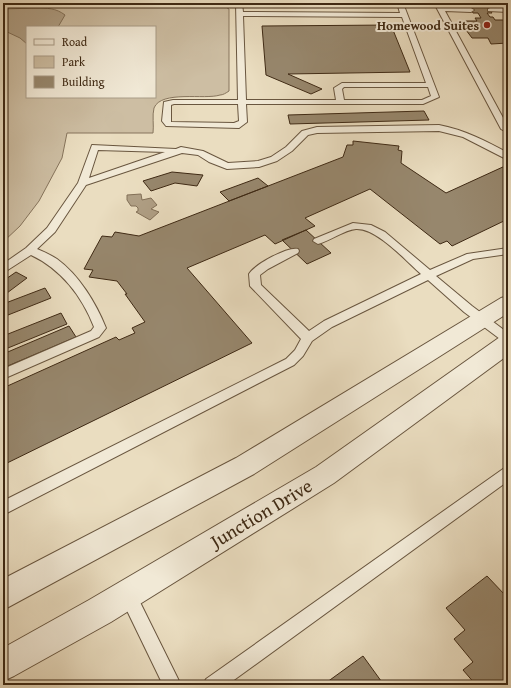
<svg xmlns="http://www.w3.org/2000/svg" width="511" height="688" font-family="'Gentium Book Plus',serif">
	<rect width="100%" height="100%" fill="#eaddc0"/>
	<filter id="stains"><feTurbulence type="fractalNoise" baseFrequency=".005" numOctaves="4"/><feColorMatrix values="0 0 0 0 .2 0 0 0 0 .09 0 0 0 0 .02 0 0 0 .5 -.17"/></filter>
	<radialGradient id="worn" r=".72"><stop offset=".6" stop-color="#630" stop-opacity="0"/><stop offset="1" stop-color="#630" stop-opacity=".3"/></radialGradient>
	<path fill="#cdbea3" stroke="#86745c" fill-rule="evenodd" d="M3,3H187V5L224,6L229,9V91C226,93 223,95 220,95C205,100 161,90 154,108C152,115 154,126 153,133H67L62,158L39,201L20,226L3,242ZM27,27H155V97H27Z"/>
	<path fill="#b0a086" stroke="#827058" d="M36,8C47,8 56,8 65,15L58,27H27V44L20,38L3,30V9Z
		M141,194L142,200L151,198L157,205L151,209L159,212L150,220L136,212L138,211V208L136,206H131L127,200V195Z"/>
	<path fill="#97876d" stroke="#3e2914" d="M469,6H487L492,13H487L490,17H493L495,20H505L508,24V43L491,44L488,38H472L463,26H466L463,21H477L475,18H481L478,13H473Z
		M391,25L410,72L288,74L322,89L311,94L266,75L262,26Z
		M424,111L429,120L290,124L288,115Z
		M353,141L399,146L398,150L402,151L401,163L446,193L505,166L508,168V219L452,246L447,241L440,244L370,189L305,218L315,226L306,230L275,244L265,235L187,268L252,343L3,465V388L116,337L119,340L135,333L132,328L145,322L125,294H127L117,281L89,277L93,270L84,269L102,236L112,237L115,232L139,236L343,157L347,145H353Z
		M172,172L203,175L197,186L175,183L151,191L143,181Z
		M258,178L268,186L229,201L220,192Z
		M306,230L331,253L307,264L282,240Z
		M16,272L27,278L3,296V281Z
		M45,288L51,298L3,317V304Z
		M61,313L67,324L3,350V336Z
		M69,326L76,337L3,368V354Z
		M487,576L505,595L508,592V685H476L463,670L473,662L454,639L465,630L446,608Z
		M363,656L384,685H323Z"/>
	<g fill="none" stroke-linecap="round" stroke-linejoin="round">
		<defs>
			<path id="service" d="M236,3H242L243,12L400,13L397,3H403L439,97L423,104H246L247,122L239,128L166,126L162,121L164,102L173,100H238ZM243,16L402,17L426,83H342L334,88L336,100H246ZM344,87H428L431,96L422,100H344L342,89ZM174,104H238L239,121L234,123L171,122V105Z
				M434,3H440L442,7L471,8L474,10L471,12L445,11L508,127V133L501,129Z
				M490,8H508V12L488,11V9Z
				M439,125C465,130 486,141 508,153V160L463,137L439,131L317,133L308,135L292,151L277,161L259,167L227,169L209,162L198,155L182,153L86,185L55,232L37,249C44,252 51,255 57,259C79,275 96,303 106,328L99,337L3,379V369L91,331L94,327C82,296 61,269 31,255L3,273V264L26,248L47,228L78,183L92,145L176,149L181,147L203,151L228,163L258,161L271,157L286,147L302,131L317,127ZM98,150L165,152L89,178Z
				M353,223L371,225L385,232L430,270L467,254L508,248V254L473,259L436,276L472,306L508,333V343L504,342L464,312L428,280L332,327L312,341L303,356L294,365L3,515V501L286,359L295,350L301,339L250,286L249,274C254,265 288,246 298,249L299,251L298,253L268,269L260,275L261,285L309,331L324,321L421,274C406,261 377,228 356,229C344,230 330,241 318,244L313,241L314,239Z
				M508,467V481L227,685H203L206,679L503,469Z
				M127,586L133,588L181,685H163L119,594L121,588Z"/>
			<path id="tertiary" d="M508,296V313L254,474L3,610V579L236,458L501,298Z
				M508,335V355L334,483L111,622L14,676L3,681V648L89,600L316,467L500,337Z"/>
		</defs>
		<use href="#service" stroke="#69563f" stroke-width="2"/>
		<use href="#tertiary" stroke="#69563f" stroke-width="2"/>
		<use href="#service" fill="#f1e9d6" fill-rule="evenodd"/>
		<use href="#tertiary" fill="#f1e9d6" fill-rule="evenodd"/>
	</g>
	<circle fill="#8f2418" stroke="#f1e9d6" stroke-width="1.5" cx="487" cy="25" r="4"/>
	<g text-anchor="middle" stroke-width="4" stroke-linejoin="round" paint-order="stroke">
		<g font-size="13" font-weight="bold" fill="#3e2914" stroke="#f1e9d6" text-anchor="end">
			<text x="479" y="30">Homewood Suites</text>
		</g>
		<g font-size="19" fill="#3e2914" stroke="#f1e9d6">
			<text transform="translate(261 513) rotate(-31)" y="7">Junction Drive</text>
		</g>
	</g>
	<rect width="511" height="688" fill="none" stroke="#eaddc0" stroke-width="16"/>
	<rect x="4" y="4" width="503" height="680" fill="none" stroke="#3e2914" stroke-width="2"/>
	<rect x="8" y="8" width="495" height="672" fill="none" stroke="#3e2914"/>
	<rect x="26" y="26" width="130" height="72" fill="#f1e9d6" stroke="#a99c88"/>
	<rect x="34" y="39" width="20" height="6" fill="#f1e9d6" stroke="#a99c88"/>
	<text x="62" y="46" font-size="12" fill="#3e2914">Road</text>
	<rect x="34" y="56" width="20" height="12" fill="#cdbea3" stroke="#a99c88"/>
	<text x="62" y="66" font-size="12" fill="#3e2914">Park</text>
	<rect x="34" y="76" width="20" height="12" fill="#97876d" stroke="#a99c88"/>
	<text x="62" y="86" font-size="12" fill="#3e2914">Building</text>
	<rect width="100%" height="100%" filter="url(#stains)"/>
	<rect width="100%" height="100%" fill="url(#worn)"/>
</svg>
